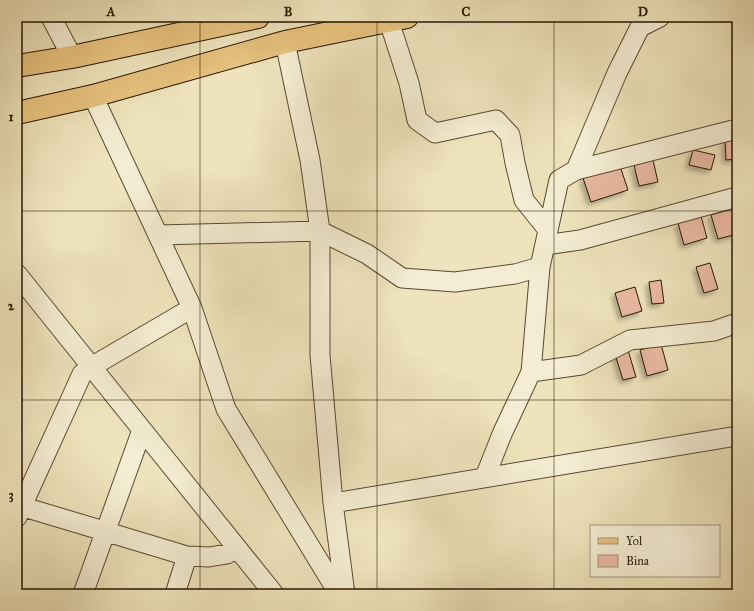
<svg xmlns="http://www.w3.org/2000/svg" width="754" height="611" font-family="'IM FELL Great Primer',serif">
	<defs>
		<filter id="shadow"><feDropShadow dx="-3.5" dy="3.5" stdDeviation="2" flood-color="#0004"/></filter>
	</defs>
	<rect width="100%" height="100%" fill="#eee3bc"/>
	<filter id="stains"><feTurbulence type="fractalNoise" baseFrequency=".005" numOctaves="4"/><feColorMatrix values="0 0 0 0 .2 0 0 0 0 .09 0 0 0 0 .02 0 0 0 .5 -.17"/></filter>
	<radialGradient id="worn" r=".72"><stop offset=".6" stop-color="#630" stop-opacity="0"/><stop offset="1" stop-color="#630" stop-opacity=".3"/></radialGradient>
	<path fill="#eab8a2" stroke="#281601" filter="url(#shadow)" d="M725,140H737V159L726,160Z
		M693,150L715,155L711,170L689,165Z
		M653,160L658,182L639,186L634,165Z
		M620,166L628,190L591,202L583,178Z
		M732,209L737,226V234L718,239L711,215Z
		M701,216L707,238L684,245L678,223Z
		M710,263L718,289L704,293L696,267Z
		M661,280L664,303L652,304L649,282Z
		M635,287L642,311L622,317L615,293Z
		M661,344L668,370L647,376L640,350Z
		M628,350L636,377L623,380L615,354Z"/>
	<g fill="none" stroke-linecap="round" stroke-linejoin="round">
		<defs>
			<path id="minor" d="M51,17L72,57
				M389,21L409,83L417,120L435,133L496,120L510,135L515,163L524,200L548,230
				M285,42L310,160L320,231V355L333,503L345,594
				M93,96L192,308L226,409L339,594
				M576,170L617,73L640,27L660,17
				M158,235L320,231L367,254L402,278L455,282L515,274L540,267
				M545,245L580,240L737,197
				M17,274L274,594
				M531,372L581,365L630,340L714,331L737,323
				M485,477L502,434L531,372L540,267L559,180L576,170L737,129
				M333,503L737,436
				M17,505L187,556
				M17,517L82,374L91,367L192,308
				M83,594L142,430
				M175,594L187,556L209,557L227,554L235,547"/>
			<path id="major" d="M17,66L72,57L258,17
				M17,113L93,96L285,42L407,17"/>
		</defs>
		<use href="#minor" stroke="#5a4930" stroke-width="21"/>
		<use href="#major" stroke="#281601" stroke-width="24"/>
		<use href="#minor" stroke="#f4edd3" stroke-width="19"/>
		<use href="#major" stroke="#e7c27e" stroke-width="22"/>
	</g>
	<path fill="none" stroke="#281601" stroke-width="1" stroke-opacity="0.55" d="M200,17V594M377,17V594M554,17V594M17,211H737M17,400H737"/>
	<rect width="754" height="611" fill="none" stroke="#eee3bc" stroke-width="44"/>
	<rect x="590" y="525" width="130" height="52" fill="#f4edd3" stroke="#a2977f"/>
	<rect x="598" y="538" width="20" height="6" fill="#e7c27e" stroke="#a2977f"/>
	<text x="626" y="545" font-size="12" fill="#281601">Yol</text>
	<rect x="598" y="555" width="20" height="12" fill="#eab8a2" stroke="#a2977f"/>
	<text x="626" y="565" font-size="12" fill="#281601">Bina</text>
	<rect x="22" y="22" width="710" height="567" fill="none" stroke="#281601" stroke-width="1.5"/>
	<g font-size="13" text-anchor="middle" font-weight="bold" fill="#281601">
		<text x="111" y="16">A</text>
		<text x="288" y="16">B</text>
		<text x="466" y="16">C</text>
		<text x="643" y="16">D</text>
		<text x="11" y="121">1</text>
		<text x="11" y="310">2</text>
		<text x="11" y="499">3</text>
	</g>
	<rect width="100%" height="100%" filter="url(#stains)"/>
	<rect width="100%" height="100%" fill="url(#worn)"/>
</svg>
